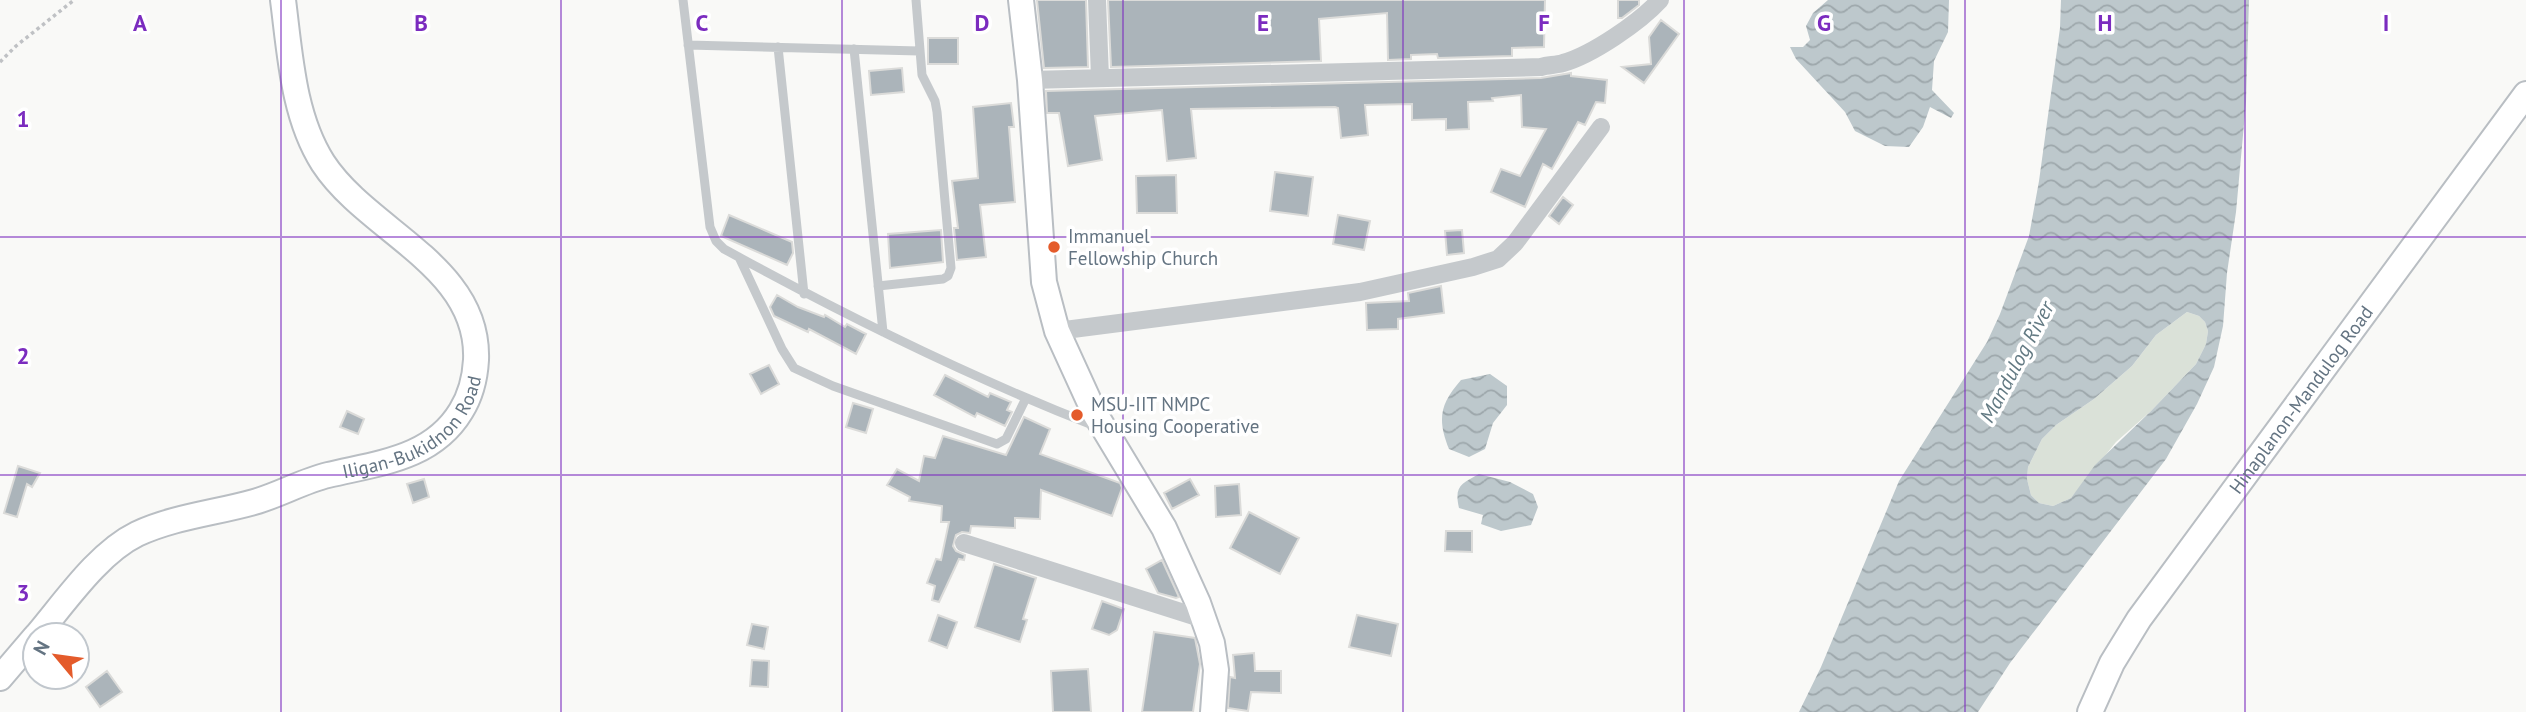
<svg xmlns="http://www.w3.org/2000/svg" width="2526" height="712" font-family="'PT Sans',sans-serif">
	<defs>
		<pattern id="water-waves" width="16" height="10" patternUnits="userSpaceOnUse" patternTransform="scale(1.75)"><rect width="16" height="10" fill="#bdc8cc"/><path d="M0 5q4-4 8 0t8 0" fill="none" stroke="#9da7ab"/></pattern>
	</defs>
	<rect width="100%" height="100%" fill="#f9f9f7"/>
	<path fill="#dae1d8" d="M2187,312L2199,316L2205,322L2208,331L2206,344L2196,364L2151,411L2116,442L2071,498L2053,506L2039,503L2031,495L2027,479L2028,467L2042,439L2056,425L2094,399L2132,366L2156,335Z"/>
	<path fill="url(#water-waves)" fill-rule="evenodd" d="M1828,0H1949L1948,32L1934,61L1932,90L1954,113L1951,118L1930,107L1923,127L1909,147L1885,146L1855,131L1845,112L1796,59L1790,47H1803L1810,40L1806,26L1813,13Z
		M2061,0H2249L2246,102L2236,212L2227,273L2223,326L2214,367L2197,404L2166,459L2010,663L1978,712H1799L1821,667L1899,481L1987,342L2000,314L2029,236L2039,181L2060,28ZM2187,312L2199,316L2205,322L2208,331L2206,344L2196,364L2151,411L2095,465L2071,498L2053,506L2039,503L2031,495L2027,479L2028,467L2042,439L2056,425L2094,399L2132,366L2156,335Z
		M1490,374L1507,386V405L1493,423L1485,449L1469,457L1449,449C1437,419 1440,404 1461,380Z
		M1479,474L1510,482L1533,494L1538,507L1531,525L1501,531L1481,524L1483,515L1459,508C1454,486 1461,484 1479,474Z"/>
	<path fill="#abb4ba" stroke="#dbdbd9" stroke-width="2" d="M1037,0H1086L1088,67L1044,68Z
		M1108,0H1545L1544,47L1512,48V56L1438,58L1437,54L1411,55V59L1388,60L1387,13L1319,19L1321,61L1111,67Z
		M1618,0H1639V5L1622,18H1618Z
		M1661,20L1679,34L1644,83L1622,67L1651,64L1649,37Z
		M928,38H958V64H928Z
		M902,68L904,92L871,95L869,71Z
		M1571,73V76L1607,80L1605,103L1596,102L1585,125L1578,122L1552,169L1543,164L1525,207L1491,192L1501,169L1520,176L1546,129L1522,127L1521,95L1492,98L1493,101L1468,102L1469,129L1446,130V119L1412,120V104L1365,105L1368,135L1341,138L1338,108L1335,107L1191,109L1196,158L1167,161L1162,110L1095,116L1102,160L1068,166L1059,113H1047L1046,91L1541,78Z
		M1011,103L1014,127H1009L1015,202L980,205L986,257L957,260L954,228H958L952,181L978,178L973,107Z
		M1275,172L1313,177L1308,216L1270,211Z
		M1176,175L1177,213H1137L1136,176Z
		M1563,197L1573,205L1559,224L1549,216Z
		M729,215L792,242L793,253L787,265L721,236Z
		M1338,215L1370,221L1364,250L1333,244Z
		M941,230L943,262L890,268L888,234Z
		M1462,230L1464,253L1447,255L1445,231Z
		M1441,286L1444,313L1398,319V329L1367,330L1366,303L1409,301L1408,293Z
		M777,295L798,307L824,317L825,315L845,327L847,324L866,334L856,354L809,329L808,332L774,316L770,307Z
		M769,365L779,384L761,394L750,374Z
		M945,375L988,397L990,393L1011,402L1007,410L1012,412L1005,426L977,413L975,417L934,395Z
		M853,403L873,409L866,433L846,427Z
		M347,411L364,419L358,434L340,427Z
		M1024,417L1050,429L1040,454L1120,483L1122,488L1112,516L1041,490L1040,519L1015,518V528L971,526L970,533L962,532L956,535L953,546L956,551L965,555L964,560L959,559L939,602L932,600L935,586L927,583L936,559L941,560L949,522H941L942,506L909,501L910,497L887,485L897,469L919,481L924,456L935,458L943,436L1006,455Z
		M18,466L40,473L32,487L27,484L17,517L4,513Z
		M424,479L429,497L413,503L407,484Z
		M1190,479L1199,495L1172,509L1164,493Z
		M1239,484L1241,515L1216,517L1215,486Z
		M1249,512L1299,538L1280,574L1230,548Z
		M1446,531H1472V552L1445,551Z
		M1162,560L1179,597L1176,598L1158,593L1146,569Z
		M994,564L1036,578L1023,619L1027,620L1020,642L975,627Z
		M1102,601L1124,609L1117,630L1109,635L1092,629Z
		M938,615L957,622L947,648L929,641Z
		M1357,615L1398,624L1391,656L1349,647Z
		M752,624L768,627L764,649L747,645Z
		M1154,632L1195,638L1200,664L1193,712H1142Z
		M1254,653L1255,671H1281V693L1251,692L1248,711L1228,708L1230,677L1235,678L1233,655Z
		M752,660L769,661L768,687L750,686Z
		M1088,669L1091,712H1053L1051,671Z
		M107,671L122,692L100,707L86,687Z"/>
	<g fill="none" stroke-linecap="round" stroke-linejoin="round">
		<defs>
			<g id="secondary">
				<path d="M1021,0L1030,80L1044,282L1057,331L1094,412L1164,528L1198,603L1212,643L1216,670L1213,712"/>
				<path id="s1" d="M37,635C65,602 98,553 137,534C173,517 215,513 254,502C279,495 303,481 328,475C378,463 432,459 461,411C471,395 475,378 476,360C480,266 368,232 323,163C293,116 290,54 283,0"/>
				<path d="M0,678L35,637"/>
				<path id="s2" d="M2090,712L2112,663L2139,619L2526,94"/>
			</g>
		</defs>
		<use href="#secondary" stroke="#b9bec3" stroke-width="28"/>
		<path stroke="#bfc1c4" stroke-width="3.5" stroke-dasharray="3.5 3.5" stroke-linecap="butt" d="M0,62L16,46L74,0"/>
		<path stroke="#c5c9cc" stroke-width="9" d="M683,0L710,227L716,241L724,249C844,315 967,376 1095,426
			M688,45L919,51
			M778,47L804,294
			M854,49L883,332
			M739,257L782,349L794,368L833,386L997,444L1006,439L1026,398
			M878,286L943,279L948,276L951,268L937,112L935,101L922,75L916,0"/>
		<path stroke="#c5c9cc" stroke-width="18" d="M1097,0L1100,77
			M1030,80L1541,67C1548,65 1557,65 1563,63C1592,55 1640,22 1660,0
			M1057,331L1360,292L1473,267L1498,259L1515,243L1601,127
			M964,543L1203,619"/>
		<use href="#secondary" stroke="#fff" stroke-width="24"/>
	</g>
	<path fill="none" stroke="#7b2cbf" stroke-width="2" stroke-opacity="0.55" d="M281,0V712M561,0V712M842,0V712M1123,0V712M1403,0V712M1684,0V712M1965,0V712M2245,0V712M0,237H2526M0,475H2526"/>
	<g fill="#e45b2b" stroke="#fff" stroke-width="2.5">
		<circle cx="1054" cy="247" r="7"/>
		<circle cx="1077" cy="415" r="7"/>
	</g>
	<g text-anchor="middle" stroke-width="7" stroke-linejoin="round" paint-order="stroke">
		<g font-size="19" fill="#647482" stroke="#fff" text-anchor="start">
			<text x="1068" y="243">Immanuel<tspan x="1068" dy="22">Fellowship Church</tspan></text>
			<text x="1091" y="411">MSU-IIT NMPC<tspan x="1091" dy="22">Housing Cooperative</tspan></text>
		</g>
		<g font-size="19" fill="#647482" stroke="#fff">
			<text dy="7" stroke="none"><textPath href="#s2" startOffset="378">Hinaplanon-Mandulog Road</textPath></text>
			<text dy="7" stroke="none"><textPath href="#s1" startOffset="446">Iligan-Bukidnon Road</textPath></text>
		</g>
		<g font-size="21" font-style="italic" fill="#637a83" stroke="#fff">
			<text transform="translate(2017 362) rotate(-62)" y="7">Mandulog River</text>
		</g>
	</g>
	<g font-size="23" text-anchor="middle" font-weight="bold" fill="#7b2cbf" stroke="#fff" stroke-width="7" stroke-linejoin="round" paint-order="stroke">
		<text x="140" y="31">A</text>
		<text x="421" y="31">B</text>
		<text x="702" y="31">C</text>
		<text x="982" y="31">D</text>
		<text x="1263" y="31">E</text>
		<text x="1544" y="31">F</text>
		<text x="1824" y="31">G</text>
		<text x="2105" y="31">H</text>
		<text x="2386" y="31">I</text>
		<text x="23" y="127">1</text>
		<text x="23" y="364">2</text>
		<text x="23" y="601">3</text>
	</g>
	<g transform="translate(56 656) rotate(299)"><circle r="33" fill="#ffffff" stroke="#c1c7cd" stroke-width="2"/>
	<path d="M0-5L12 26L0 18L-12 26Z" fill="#e45b2b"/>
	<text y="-10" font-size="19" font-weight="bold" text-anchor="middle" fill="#647482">N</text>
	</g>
</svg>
